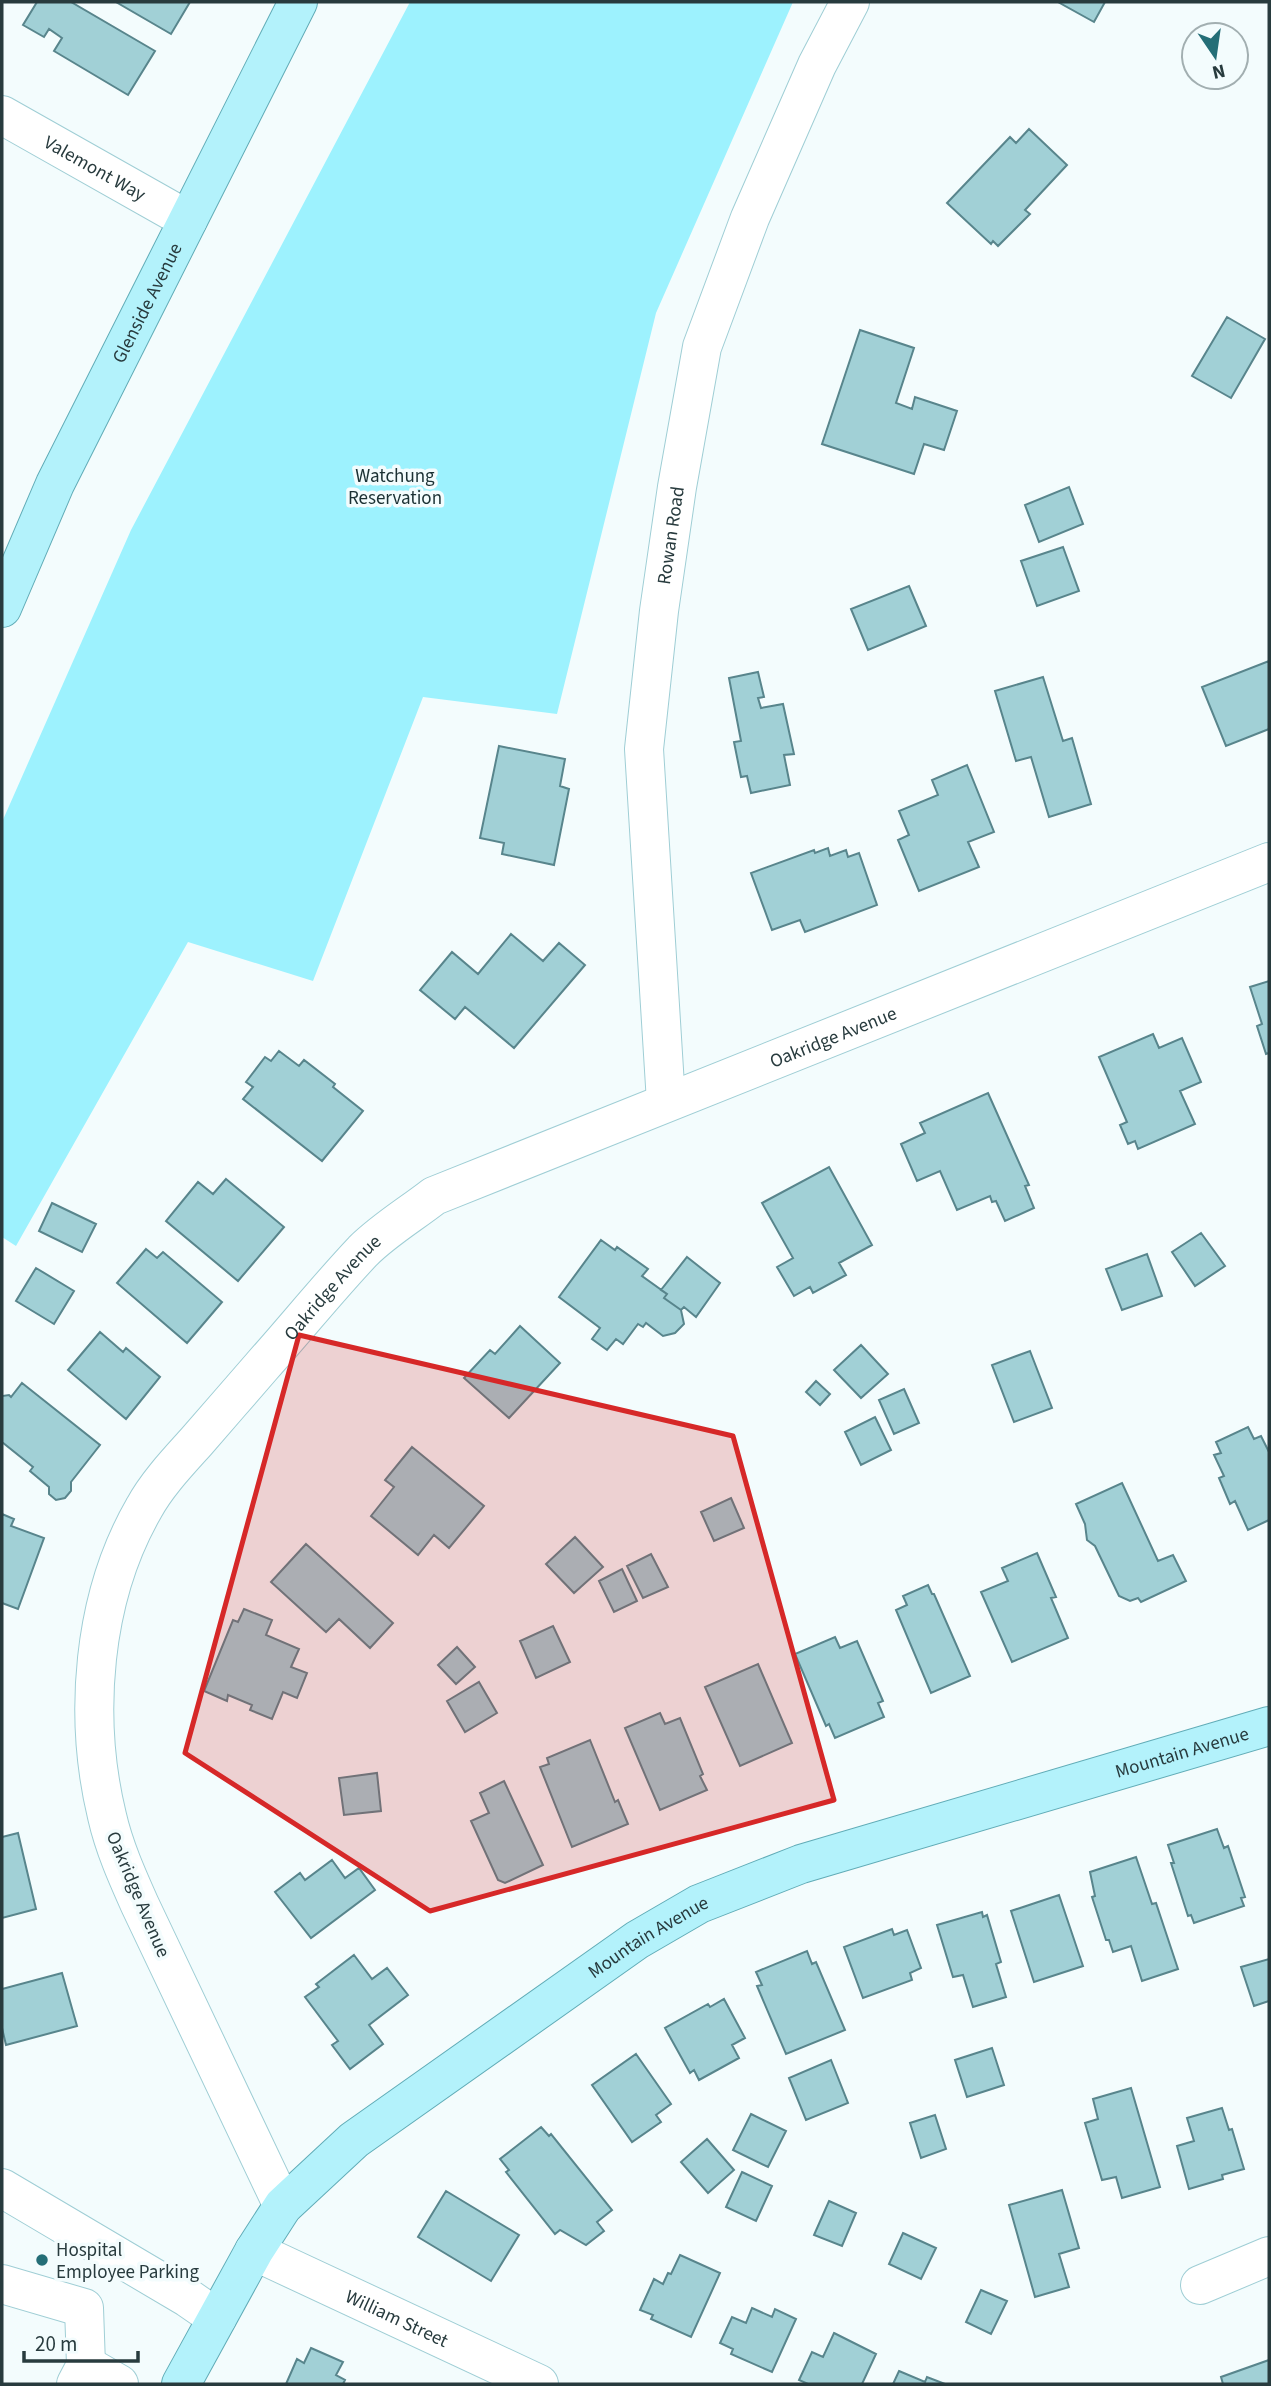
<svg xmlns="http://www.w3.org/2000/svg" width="1271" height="2386" font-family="'Source Sans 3',sans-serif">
	<rect width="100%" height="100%" fill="#f3fcfd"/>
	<path fill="#9df2fe" d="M410,2H793L656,313L557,714L423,697L313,981L188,942L16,1246L2,1237V822L131,530Z"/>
	<path fill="#a1d0d6" stroke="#58858c" stroke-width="2" d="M37,2H71L155,51L128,95L54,51L62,38L49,29L44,37L23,25Z
		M116,2H190L171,34Z
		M1058,2H1105L1094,22Z
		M1029,129L1067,165L1025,210L1030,214L998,246L993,241L991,244L947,203L1010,137L1016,143Z
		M1227,317L1265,339L1231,398L1192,376Z
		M860,330L914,348L896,403L912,409L915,397L957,411L944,450L924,444L914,474L822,444Z
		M1069,487L1083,524L1039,542L1025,505Z
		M1063,547L1079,591L1037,606L1021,561Z
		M909,586L926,626L868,650L851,609Z
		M1269,661V729L1226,746L1202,687Z
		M758,672L764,697L758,698L761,708L783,704L794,754L784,755L790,785L751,793L747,776L741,777L734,742L741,741L729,678Z
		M1043,677L1063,741L1072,738L1091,804L1049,817L1031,757L1016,761L995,691Z
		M499,746L565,759L560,786L569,789L554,865L502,854L504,843L480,838Z
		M967,765L994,832L968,842L979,867L919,891L898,840L909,835L899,811L938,795L932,780Z
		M828,848L830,856L846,850L848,857L859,853L877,905L805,932L800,920L772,930L751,873L814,850L815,853Z
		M511,934L543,961L559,943L585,965L514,1048L465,1007L455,1019L420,990L452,952L478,974Z
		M1269,981V1053L1266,1054L1257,1026L1262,1024L1250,987Z
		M1153,1034L1159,1048L1182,1038L1201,1082L1180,1091L1195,1124L1138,1149L1135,1141L1128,1144L1120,1125L1127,1122L1099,1057Z
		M279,1051L299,1066L304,1060L335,1084L333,1087L363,1111L322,1161L243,1099L253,1087L246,1082L265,1057L271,1061Z
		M988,1093L1029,1185L1025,1186L1034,1208L1005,1221L996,1201L992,1202L990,1196L957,1210L940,1171L917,1181L901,1144L925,1133L920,1123Z
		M829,1167L872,1245L839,1263L846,1275L813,1293L810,1287L794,1296L777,1267L793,1258L762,1203Z
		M226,1179L284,1227L238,1281L166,1221L198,1182L213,1194Z
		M52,1203L96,1224L82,1252L39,1231Z
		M1201,1233L1225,1266L1195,1286L1172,1252Z
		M601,1240L615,1250L617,1247L648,1269L642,1276L667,1294L664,1298L681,1310L684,1324L675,1333L663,1336L646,1323L643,1327L638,1324L623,1344L616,1339L607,1350L592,1339L600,1328L559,1297Z
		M146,1249L157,1258L163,1252L222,1302L187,1343L117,1283Z
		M1147,1254L1162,1296L1122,1310L1106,1269Z
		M687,1257L720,1283L696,1317L684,1307L681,1310L664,1298L667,1294L661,1290Z
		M36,1268L74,1291L54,1324L16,1301Z
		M520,1326L560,1363L509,1418L464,1378L490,1350L495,1354Z
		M100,1332L123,1352L126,1348L160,1377L126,1419L68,1370Z
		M861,1345L888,1374L861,1398L834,1370Z
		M1030,1351L1052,1408L1014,1422L992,1365Z
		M816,1381L830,1394L820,1405L806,1392Z
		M22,1383L100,1445L71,1482V1491L65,1498L56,1500L49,1494V1487L30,1471L33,1467L2,1442V1396L9,1395L11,1397Z
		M904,1389L919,1423L894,1434L879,1400Z
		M875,1417L891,1450L861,1465L845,1432Z
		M1248,1427L1254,1439L1261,1436L1269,1452V1520L1248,1530L1235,1501L1230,1504L1219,1478L1224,1476L1214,1455L1221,1453L1216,1442Z
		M412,1447L484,1506L449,1548L434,1535L418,1555L371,1516L394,1487L385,1480Z
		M1122,1483L1158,1561L1173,1555L1186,1581L1141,1602L1138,1598L1130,1601L1119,1596L1095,1546L1087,1540L1085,1524L1076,1504Z
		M731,1498L744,1528L714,1541L701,1512Z
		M2,1514L14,1519L11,1526L44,1538L18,1609L2,1603Z
		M575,1537L603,1567L574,1593L546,1564Z
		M306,1544L393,1623L370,1648L339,1619L326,1632L271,1582Z
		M1037,1553L1056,1597L1051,1598L1068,1638L1012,1662L981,1592L1008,1581L1002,1568Z
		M651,1554L668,1587L643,1598L627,1566Z
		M622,1569L637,1601L614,1612L599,1581Z
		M928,1585L932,1594H934L970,1676L931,1693L896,1610L907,1605L903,1596Z
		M244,1609L272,1620L266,1635L299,1649L291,1667L307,1673L297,1698L283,1692L272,1719L250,1710L252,1705L228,1695L227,1701L204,1691L233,1620L238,1622Z
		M553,1626L570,1662L536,1678L520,1641Z
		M835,1637L840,1648L857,1641L883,1701L878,1703L884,1717L835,1738L829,1724L826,1726L795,1654Z
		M457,1647L475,1667L456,1684L438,1665Z
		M758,1664L792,1743L740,1766L705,1687Z
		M479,1682L497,1713L465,1732L447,1701Z
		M660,1713L665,1724L680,1718L703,1774L700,1776L707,1790L660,1810L625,1728Z
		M590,1740L615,1802L618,1800L628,1824L572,1847L540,1767L549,1764L547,1758Z
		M377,1773L381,1811L344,1815L339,1778Z
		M504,1781L543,1865L505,1883L498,1880L471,1821L489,1813L480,1793Z
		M1217,1829L1224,1848L1228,1846L1245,1897L1241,1898L1244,1906L1194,1923L1191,1915L1188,1916L1171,1863H1174L1168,1845Z
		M18,1833L36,1909L2,1918V1837Z
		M1136,1857L1152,1904L1156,1903L1178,1969L1142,1981L1131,1946L1113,1952L1109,1940H1106L1092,1897L1095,1896L1090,1872Z
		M332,1860L345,1878L359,1868L375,1890L311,1938L275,1892L300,1873L305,1880Z
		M1059,1895L1083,1966L1034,1982L1011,1911Z
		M982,1912L983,1917L987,1915L1001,1962L996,1964L1006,1997L973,2007L963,1975L953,1977L937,1925Z
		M892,1929L894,1935L907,1930L921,1968L910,1973L912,1980L863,1998L844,1947Z
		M807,1951L812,1964L816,1962L845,2030L786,2054L757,1986L762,1985L756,1972Z
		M354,1955L372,1979L387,1968L408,1995L369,2025L383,2044L350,2069L332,2045L338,2041L305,1997L319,1987L316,1984Z
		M1269,1959V2001L1254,2006L1241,1967Z
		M62,1973L77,2026L6,2045L2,2028V1989Z
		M724,1999L745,2038L732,2045L739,2058L699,2080L694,2070L690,2073L665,2028L708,2004L710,2007Z
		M992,2048L1004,2085L967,2097L955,2060Z
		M636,2054L671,2104L656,2115L661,2122L632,2142L592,2085Z
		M831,2060L848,2103L806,2120L789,2078Z
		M1131,2088L1160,2187L1122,2198L1116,2177L1102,2180L1085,2123L1098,2119L1093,2099Z
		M1222,2108L1229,2130L1232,2129L1244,2169L1222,2175L1223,2179L1189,2189L1177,2146L1194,2141L1187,2118Z
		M751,2114L786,2131L768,2167L733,2150Z
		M935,2115L946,2149L921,2158L910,2123Z
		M541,2127L549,2136L551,2134L612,2210L597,2222L604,2231L586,2245L560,2230L555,2234L506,2172L509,2170L500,2159Z
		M707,2139L734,2170L708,2193L681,2162Z
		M742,2172L772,2186L756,2221L726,2207Z
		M1062,2190L1079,2248L1059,2254L1069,2287L1035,2297L1009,2205Z
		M446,2191L519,2235L491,2281L418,2237Z
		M829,2201L856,2213L842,2246L814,2235Z
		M903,2233L936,2248L921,2279L889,2264Z
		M680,2255L720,2273L691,2337L651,2319L653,2315L640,2310L654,2279L663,2284L668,2273L671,2274Z
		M981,2290L1007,2301L991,2334L966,2322Z
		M752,2308L772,2317L775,2309L796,2319L772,2372L731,2354L733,2349L720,2343L732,2317L746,2323Z
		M834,2333L876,2354L862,2384H808L799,2380L812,2352L823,2357Z
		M311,2348L343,2362L336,2375L345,2380L343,2384H286L297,2359L304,2363Z
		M1269,2360V2384H1223L1221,2377Z
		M899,2371L925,2382L927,2377L945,2384H893Z"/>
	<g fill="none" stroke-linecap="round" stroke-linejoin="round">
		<defs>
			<g id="minor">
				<path id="s1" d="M2,115L188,220"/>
				<path id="s2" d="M666,1102L644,749L659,611L677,487L702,347L750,218L817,65L850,2"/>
				<path d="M2,2188L188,2298L217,2318"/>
				<path id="s3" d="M283,2206L140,1905C127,1876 114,1847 107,1816C83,1717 92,1598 144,1508C157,1484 178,1462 196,1442C218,1417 240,1391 262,1366C296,1328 328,1288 363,1251C384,1230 411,1214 434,1196L1269,862"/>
				<path id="s4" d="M254,2251L539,2384"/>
				<path d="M2,2284L84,2308L86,2365L76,2384"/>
				<path d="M1200,2285L1269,2256"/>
				<path d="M86,2365L119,2384"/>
			</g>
			<g id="major">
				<path id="s5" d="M2,608L55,484L298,2"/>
				<path id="s6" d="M181,2384L254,2251L283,2206L354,2140L637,1940L699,1904L801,1864L1269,1726"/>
			</g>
		</defs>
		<use href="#minor" stroke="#9fced5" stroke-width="40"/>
		<use href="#major" stroke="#61acb7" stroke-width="40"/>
		<use href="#minor" stroke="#fff" stroke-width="38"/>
		<use href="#major" stroke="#b3f2fb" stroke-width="38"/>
	</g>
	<path fill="#d62828" fill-opacity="0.2" stroke="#d62828" stroke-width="5" stroke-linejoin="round" d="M299,1335L733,1436L834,1800L430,1911L185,1753Z"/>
	<circle fill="#246e77" stroke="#f3fcfd" stroke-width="2.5" cx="42" cy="2260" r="7"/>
	<g text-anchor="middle" stroke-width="7" stroke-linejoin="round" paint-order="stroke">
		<g font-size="19" fill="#283b3e" stroke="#f3fcfd">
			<text dy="7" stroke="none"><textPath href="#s1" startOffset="107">Valemont Way</textPath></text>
			<text dy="7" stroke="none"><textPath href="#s5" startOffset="338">Glenside Avenue</textPath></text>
			<text dy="7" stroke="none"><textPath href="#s2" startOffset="569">Rowan Road</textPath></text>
			<text dy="7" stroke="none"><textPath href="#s3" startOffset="1603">Oakridge Avenue</textPath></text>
			<text dy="7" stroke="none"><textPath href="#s3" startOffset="1036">Oakridge Avenue</textPath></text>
			<text dy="7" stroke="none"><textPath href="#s6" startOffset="1227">Mountain Avenue</textPath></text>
			<text transform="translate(139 1894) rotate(67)" y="7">Oakridge Avenue</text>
			<text dy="7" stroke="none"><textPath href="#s6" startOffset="660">Mountain Avenue</textPath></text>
			<text dy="7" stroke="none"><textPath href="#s4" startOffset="158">William Street</textPath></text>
		</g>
		<g font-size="19" fill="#1b3134" stroke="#f3fcfd">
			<text x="395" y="482">Watchung<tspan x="395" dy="22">Reservation</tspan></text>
		</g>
		<g font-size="19" fill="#283b3e" stroke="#f3fcfd" text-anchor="start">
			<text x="56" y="2256">Hospital<tspan x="56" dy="22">Employee Parking</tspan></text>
		</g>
	</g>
	<rect width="1271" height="2386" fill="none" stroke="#283b3e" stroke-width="7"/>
	<g transform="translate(1215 56) rotate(167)"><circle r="33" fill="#f3fcfd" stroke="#a2afb1" stroke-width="2"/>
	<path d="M0-5L12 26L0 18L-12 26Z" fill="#246e77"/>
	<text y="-10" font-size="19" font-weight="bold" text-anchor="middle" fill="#283b3e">N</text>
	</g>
	<path d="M24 2351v10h114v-10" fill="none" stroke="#283b3e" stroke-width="3.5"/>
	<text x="35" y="2351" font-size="21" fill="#283b3e" stroke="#f3fcfd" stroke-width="5" paint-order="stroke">20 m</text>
</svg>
